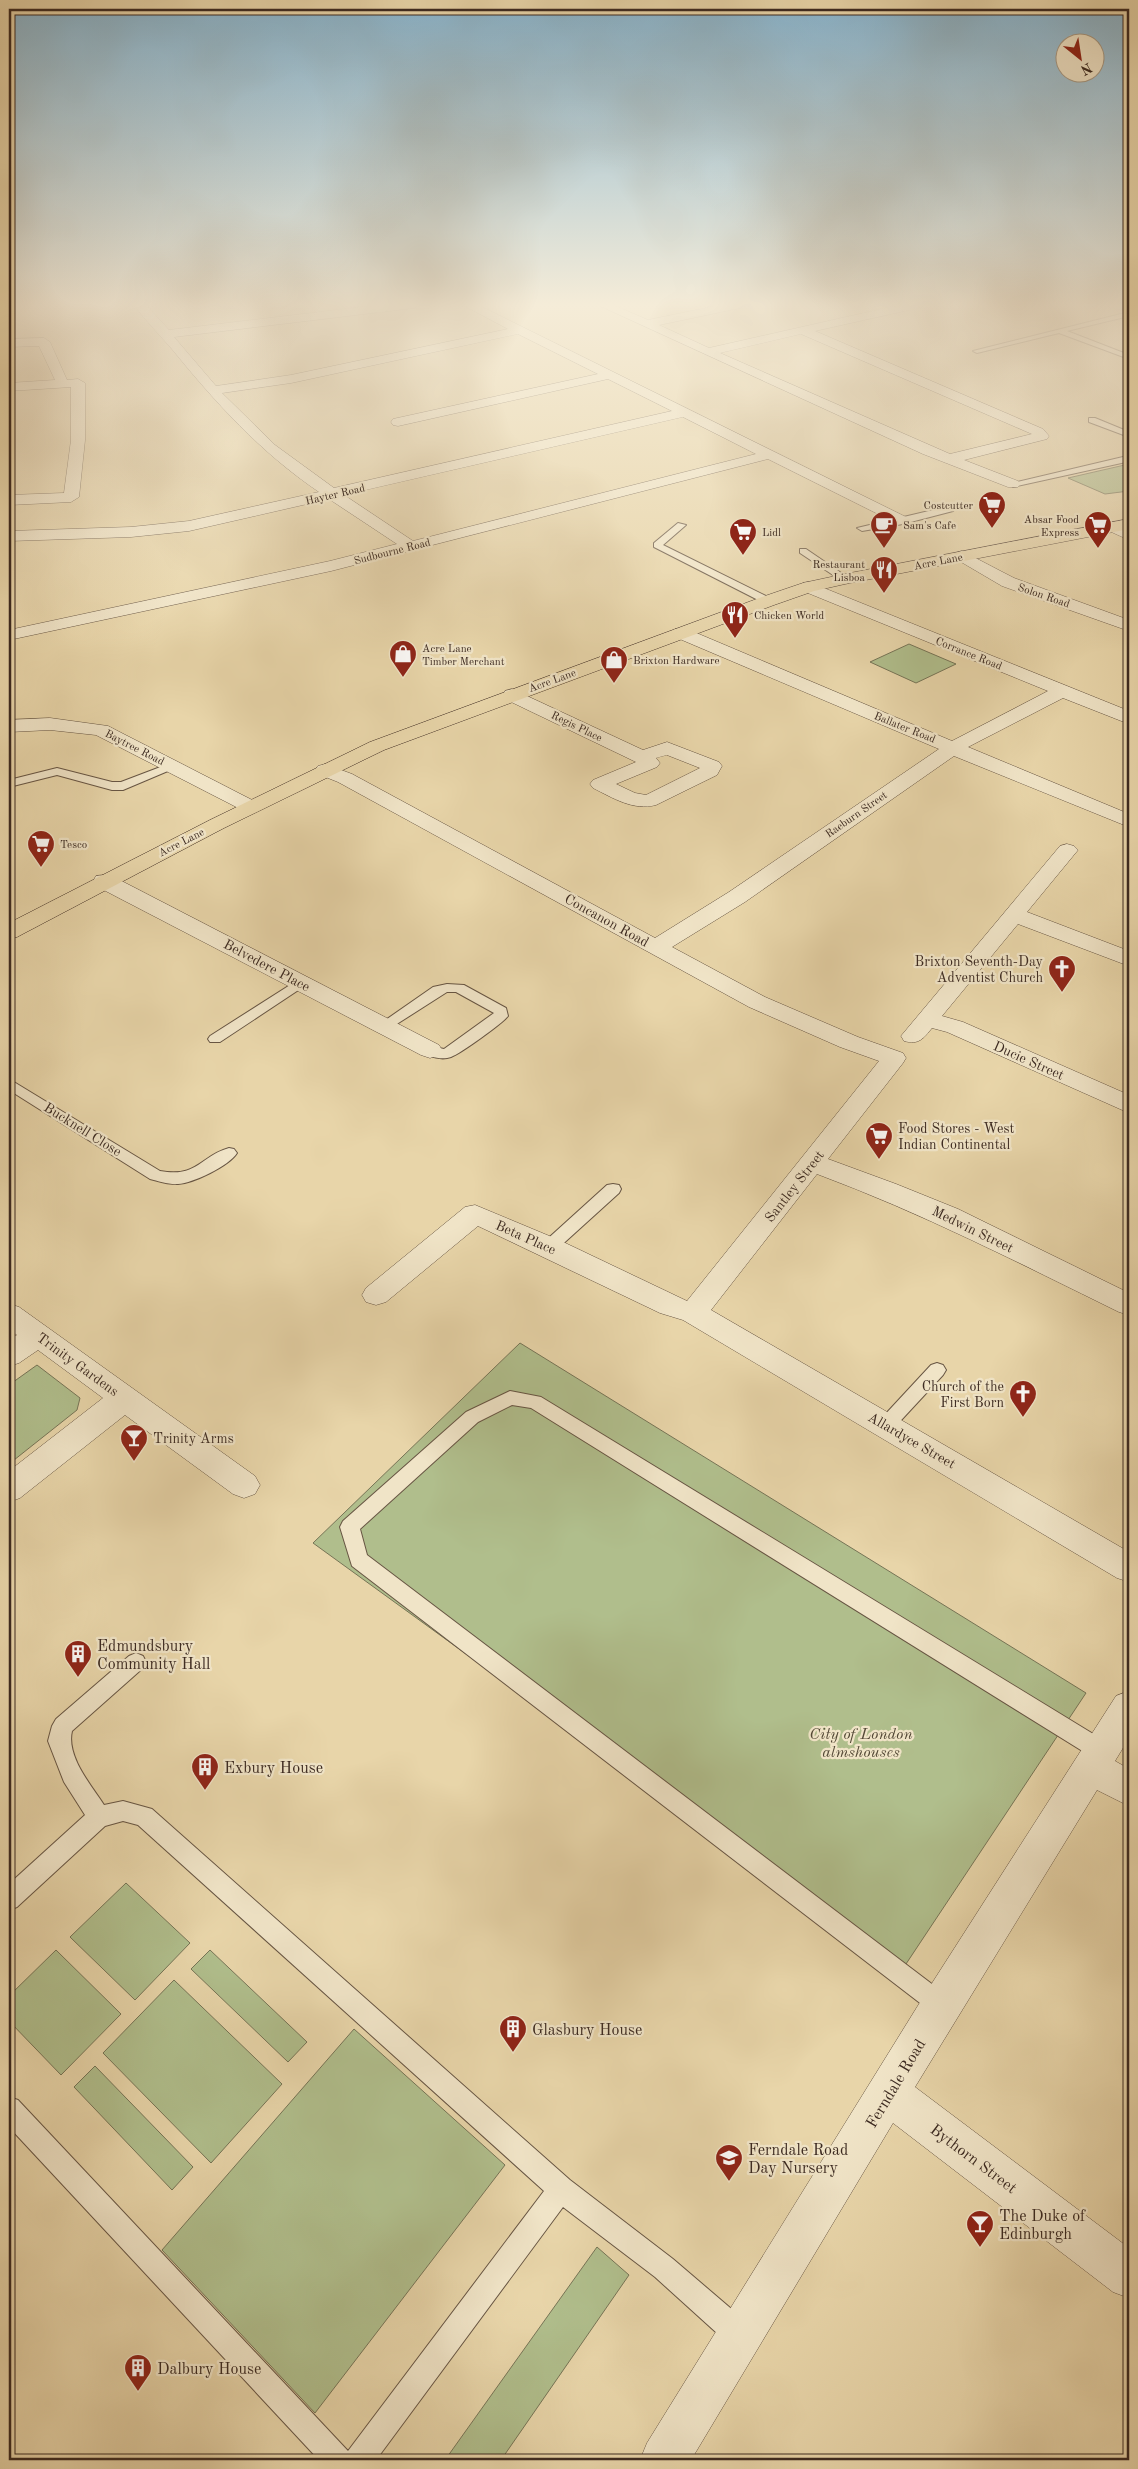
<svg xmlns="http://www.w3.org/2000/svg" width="1138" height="2469" font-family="'Old Standard TT',serif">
	<rect width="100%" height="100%" fill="#e8d5a9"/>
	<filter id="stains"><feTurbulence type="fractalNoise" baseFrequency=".004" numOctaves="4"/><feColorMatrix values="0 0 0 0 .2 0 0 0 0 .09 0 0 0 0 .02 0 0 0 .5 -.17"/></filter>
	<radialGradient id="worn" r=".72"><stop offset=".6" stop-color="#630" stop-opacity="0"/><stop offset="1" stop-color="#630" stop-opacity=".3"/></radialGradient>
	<path fill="#b0be8c" stroke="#767456" d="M1129,464V491L1105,494L1068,478Z
		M909,644L956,664L916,683L870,662Z
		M520,1343L1086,1693L902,1970L313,1543Z
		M37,1365L80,1398L77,1410L9,1464V1385Z
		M126,1883L190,1943L135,2000L70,1937Z
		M56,1950L121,2014L61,2075L9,2021V1996Z
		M210,1950L307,2042L288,2062L191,1969Z
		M174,1980L282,2084L211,2163L103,2053Z
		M354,2029L505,2165L315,2413L162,2250Z
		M95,2066L193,2167L172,2190L74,2087Z
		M597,2247L629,2275L501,2460H445Z"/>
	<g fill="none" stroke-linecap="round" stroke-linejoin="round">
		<defs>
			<path id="service" d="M1129,312V316L1067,331L1129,355V359L1059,333L977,353L973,351Z
				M1089,418H1095L1129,432V437L1089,422Z
				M1123,457L1126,458V462L1013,487L1009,484Z
				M950,506L955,509L953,511L903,524L862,531L857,528Z
				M678,523L686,525L663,545L772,599V603H764L654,547V543Z
				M800,549H806L850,579L842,581L800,553Z
				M171,763L175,764V768L123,790H112L57,775L9,787V780L57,768L112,782H121Z
				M301,978L308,982L306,985L220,1042H210L208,1039L210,1036Z
				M447,984L464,985L506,1008L508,1016C503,1023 460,1054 451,1057C443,1060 428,1058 423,1050L430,1046L444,1049L494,1013L456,992H447L389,1029H379L377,1026L433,987Z
				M9,1079L160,1171C198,1178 200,1156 229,1148L234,1149L237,1153C229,1166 193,1183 178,1184C170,1185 158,1181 150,1179L9,1090Z
				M613,1184L619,1185L621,1189L619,1193L555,1251H543L541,1247L543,1243L607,1185Z
				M937,1363L943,1365L946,1370L943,1375L892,1430L886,1432L880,1430L877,1425L880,1420L931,1365Z
				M510,1391L541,1397L1108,1743L1111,1750L1108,1757L1100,1760L1092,1757L531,1408L512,1405L478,1422L360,1529L367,1555L949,1997L953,2005L949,2013L941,2017L933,2013L352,1566L340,1527L343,1521L466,1412Z
				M136,1653L143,1656L146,1662L143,1668L72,1731C66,1756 91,1785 104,1805L123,1801L152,1809L570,2180L673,2259L749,2324L753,2334L749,2344L739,2348L729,2344L655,2277L563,2207L376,2460H319L9,2127V2097L18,2100L348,2451L544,2191L138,1825L123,1821L105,1826L17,1907L9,1910V1884L85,1815L64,1782L48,1741L52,1726L56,1719L129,1656Z"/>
			<path id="minor" d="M133,304H145L169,330L387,304H420L414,308L174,337L216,386L291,375L508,329L461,304H476L908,518L911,521L908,524H898L768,459L331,571L9,640V630L330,561L397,544L329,499L189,531L131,537L9,541V531L131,527L189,521L319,492C260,452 215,402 171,348C158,333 144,319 133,304ZM518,334L598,374L393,419L391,422L393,425L398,426L608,379L672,411L334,488L275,445L222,393L291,383ZM683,417L756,454L413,541L344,495Z
				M596,304H611L648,320L725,304H746L740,308L659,325L709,348L904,304H924L922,307L815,331L1043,429L1049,436L1047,439L964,460L1018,481L1020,484L1018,487H1008L923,454ZM801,334L1032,434L950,454L720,353Z
				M1107,304H1129V312L1109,307Z
				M44,338L50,342L67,380L78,379L85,383V440L79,497L71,502L9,505V495L64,493L71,440V387L9,391V383L55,380L39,346L9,347V339Z
				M1113,522L1129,529V540L1107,530L1105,527L1107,524Z
				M962,551L1014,578L1129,620V631L1002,586L956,559L954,556L956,553Z
				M809,582L1129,711V724L1063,698L968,747L1129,814V827L954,756L745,902L672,947L765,997L858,1037L903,1053L906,1058L903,1063L828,1159L896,1184L958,1209L1129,1293V1315L1119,1312C1019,1263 922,1213 817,1174L711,1310L1129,1552V1582L1117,1578L683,1320L660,1313L478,1226L386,1302L376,1305L366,1302L362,1295L366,1288L465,1207L475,1205L559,1240L687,1301L879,1061L840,1047L749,1007L338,782L318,774L315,770L318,766L325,764L352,774L655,938L729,892L939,749L675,637L672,633L675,629H687L952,741L1048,691L803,591L801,587L803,583Z
				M512,689L643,750L667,742L719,762L722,766L717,775L656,805C633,811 613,798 593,788L590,784L593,780L636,762L505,699L503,695L505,691ZM667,755L700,768L646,795L635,793L616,784L657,767L660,763L656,758Z
				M50,718L108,726L258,803L261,807L258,811L251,813L244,811L96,735L50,730L9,732V720Z
				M1067,844L1074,846L1078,850L1027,912L1129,951V966L1018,924L942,1016L963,1022L1129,1095V1113L947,1032L932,1028C923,1039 919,1045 904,1041L901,1036L1060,846Z
				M104,875L112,876L439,1045L442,1050L439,1055L430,1058L421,1055L96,886L93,881L96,876Z
				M9,1304L19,1307L255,1476L260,1485L255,1494L244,1498L233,1494L125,1415L20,1498L9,1502V1471L103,1398L38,1350L19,1363L9,1366V1340L17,1335L9,1329Z
				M1129,1691V1738L1115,1761L1129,1769V1806L1097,1790L915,2087L1129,2248V2298L1113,2292L893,2123L691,2460H640L647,2443L927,1991L1116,1696Z"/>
			<path id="primary" d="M1129,519V529L845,584L814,591L774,605L384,750L224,828L17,937L9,939V923L210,820L370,742L762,597L803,583L845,574Z"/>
		</defs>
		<use href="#service" stroke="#675543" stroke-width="2"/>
		<use href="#minor" stroke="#675543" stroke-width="1"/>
		<use href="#primary" stroke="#3c2a21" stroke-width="1"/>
		<use href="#service" fill="#f0e4c7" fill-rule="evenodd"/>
		<use href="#minor" fill="#f0e4c7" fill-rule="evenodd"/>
		<use href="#primary" fill="#e8d5a9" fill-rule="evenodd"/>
	</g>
	<linearGradient id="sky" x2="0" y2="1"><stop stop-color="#88b6d1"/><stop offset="0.47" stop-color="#f5ecd8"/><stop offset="1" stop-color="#f5ecd8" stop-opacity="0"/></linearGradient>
	<rect width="1138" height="649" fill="url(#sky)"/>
	<defs>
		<symbol id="supermarket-pin" viewBox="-11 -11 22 30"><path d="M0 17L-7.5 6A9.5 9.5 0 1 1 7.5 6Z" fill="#8f2418" stroke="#f0e4c7"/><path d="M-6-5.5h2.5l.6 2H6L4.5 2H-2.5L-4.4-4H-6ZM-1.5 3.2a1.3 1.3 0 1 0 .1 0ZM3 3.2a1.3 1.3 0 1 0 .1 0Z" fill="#fff"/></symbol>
		<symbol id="cafe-pin" viewBox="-11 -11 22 30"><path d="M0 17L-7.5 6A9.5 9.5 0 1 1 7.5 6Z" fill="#8f2418" stroke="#f0e4c7"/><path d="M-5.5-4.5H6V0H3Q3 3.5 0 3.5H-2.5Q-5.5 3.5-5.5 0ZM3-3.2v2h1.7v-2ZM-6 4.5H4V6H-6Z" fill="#fff"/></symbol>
		<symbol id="restaurant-pin" viewBox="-11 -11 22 30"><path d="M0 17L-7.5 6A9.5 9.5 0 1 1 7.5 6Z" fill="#8f2418" stroke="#f0e4c7"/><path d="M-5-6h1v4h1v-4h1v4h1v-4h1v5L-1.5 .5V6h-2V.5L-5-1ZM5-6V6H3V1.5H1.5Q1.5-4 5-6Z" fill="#fff"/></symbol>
		<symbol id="shop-pin" viewBox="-11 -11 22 30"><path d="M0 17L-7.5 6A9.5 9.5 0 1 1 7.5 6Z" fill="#8f2418" stroke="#f0e4c7"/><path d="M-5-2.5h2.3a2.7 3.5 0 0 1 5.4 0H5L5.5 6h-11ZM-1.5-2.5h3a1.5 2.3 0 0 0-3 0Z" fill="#fff"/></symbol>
		<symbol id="church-pin" viewBox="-11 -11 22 30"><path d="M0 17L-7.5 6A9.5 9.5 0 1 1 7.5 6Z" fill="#8f2418" stroke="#f0e4c7"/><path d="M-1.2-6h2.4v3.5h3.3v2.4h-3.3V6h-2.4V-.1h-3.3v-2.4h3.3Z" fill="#fff"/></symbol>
		<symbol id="bar-pin" viewBox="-11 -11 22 30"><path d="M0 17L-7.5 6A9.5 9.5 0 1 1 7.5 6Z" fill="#8f2418" stroke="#f0e4c7"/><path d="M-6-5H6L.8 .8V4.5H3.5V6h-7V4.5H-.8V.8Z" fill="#fff"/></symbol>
		<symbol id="building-pin" viewBox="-11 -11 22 30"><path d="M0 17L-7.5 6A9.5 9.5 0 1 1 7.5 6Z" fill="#8f2418" stroke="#f0e4c7"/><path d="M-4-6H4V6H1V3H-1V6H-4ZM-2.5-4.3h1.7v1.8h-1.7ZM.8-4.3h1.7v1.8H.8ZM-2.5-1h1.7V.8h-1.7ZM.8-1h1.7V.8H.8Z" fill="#fff"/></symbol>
		<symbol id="school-pin" viewBox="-11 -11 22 30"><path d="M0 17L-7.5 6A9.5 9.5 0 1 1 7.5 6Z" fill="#8f2418" stroke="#f0e4c7"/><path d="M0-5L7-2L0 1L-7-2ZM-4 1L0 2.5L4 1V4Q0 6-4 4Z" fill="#fff"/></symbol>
	</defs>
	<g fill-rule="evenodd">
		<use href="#supermarket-pin" x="976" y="489" width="32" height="43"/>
		<use href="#cafe-pin" x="868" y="509" width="32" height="43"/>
		<use href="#supermarket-pin" x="1082" y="509" width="32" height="43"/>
		<use href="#supermarket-pin" x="727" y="516" width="32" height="43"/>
		<use href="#restaurant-pin" x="868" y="554" width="32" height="43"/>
		<use href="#restaurant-pin" x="719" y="599" width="32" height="43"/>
		<use href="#shop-pin" x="387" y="638" width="32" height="43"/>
		<use href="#shop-pin" x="598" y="644" width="32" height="43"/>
		<use href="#supermarket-pin" x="25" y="828" width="32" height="43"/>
		<use href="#church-pin" x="1046" y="953" width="32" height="43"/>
		<use href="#supermarket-pin" x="863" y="1120" width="32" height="43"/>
		<use href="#church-pin" x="1007" y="1378" width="32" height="43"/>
		<use href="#bar-pin" x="118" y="1422" width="32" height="43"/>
		<use href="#building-pin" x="62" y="1638" width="32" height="43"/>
		<use href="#building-pin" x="189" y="1751" width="32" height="43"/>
		<use href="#building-pin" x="497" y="2013" width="32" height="43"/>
		<use href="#school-pin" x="713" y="2142" width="32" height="43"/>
		<use href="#bar-pin" x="964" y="2208" width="32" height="43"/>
		<use href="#building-pin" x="122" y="2352" width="32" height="43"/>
	</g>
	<g text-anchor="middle" stroke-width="4.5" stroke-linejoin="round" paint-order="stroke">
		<g font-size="11" fill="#3c2a21" stroke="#f0e4c7">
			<text transform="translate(335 494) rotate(-13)" y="4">Hayter Road</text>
			<text transform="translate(392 551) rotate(-14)" y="4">Sudbourne Road</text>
			<text transform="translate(938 561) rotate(-11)" y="4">Acre Lane</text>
			<text transform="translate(1044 595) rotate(19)" y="4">Solon Road</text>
			<text transform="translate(969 653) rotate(22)" y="4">Corrance Road</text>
			<text transform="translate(552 680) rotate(-20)" y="4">Acre Lane</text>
			<text transform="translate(577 726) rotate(26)" y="4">Regis Place</text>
			<text transform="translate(905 727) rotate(22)" y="4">Ballater Road</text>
			<text transform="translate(135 747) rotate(27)" y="4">Baytree Road</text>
			<text transform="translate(856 814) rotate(-35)" y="4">Raeburn Street</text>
			<text transform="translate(181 842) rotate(-27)" y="4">Acre Lane</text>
		</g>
		<g font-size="11" fill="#3c2a21" stroke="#f0e4c7" text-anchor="start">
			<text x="973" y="509" text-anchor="end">Costcutter</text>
			<text x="1079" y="523" text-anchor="end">Absar Food<tspan x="1079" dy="13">Express</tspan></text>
			<text x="903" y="529">Sam's Cafe</text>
			<text x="762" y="536">Lidl</text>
			<text x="865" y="568" text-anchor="end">Restaurant<tspan x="865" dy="13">Lisboa</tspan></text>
			<text x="754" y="619">Chicken World</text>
			<text x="422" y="652">Acre Lane<tspan x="422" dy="13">Timber Merchant</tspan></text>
			<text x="633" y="664">Brixton Hardware</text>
			<text x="60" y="848">Tesco</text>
		</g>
		<g font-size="14" fill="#3c2a21" stroke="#f0e4c7">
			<text transform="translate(607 920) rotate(29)" y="5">Concanon Road</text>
			<text transform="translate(267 965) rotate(28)" y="5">Belvedere Place</text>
			<text transform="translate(1029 1060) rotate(24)" y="5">Ducie Street</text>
			<text transform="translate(83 1129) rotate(32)" y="5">Bucknell Close</text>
			<text transform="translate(794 1186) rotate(-52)" y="5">Santley Street</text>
			<text transform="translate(973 1229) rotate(26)" y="5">Medwin Street</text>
			<text transform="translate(526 1237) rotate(24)" y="5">Beta Place</text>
			<text transform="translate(78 1364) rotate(36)" y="5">Trinity Gardens</text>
			<text transform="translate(912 1440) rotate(30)" y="5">Allardyce Street</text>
		</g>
		<g font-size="14" fill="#3c2a21" stroke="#f0e4c7" text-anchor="end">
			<text x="1043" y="966">Brixton Seventh-Day<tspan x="1043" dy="16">Adventist Church</tspan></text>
			<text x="898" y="1133" text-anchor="start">Food Stores - West<tspan x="898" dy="16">Indian Continental</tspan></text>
			<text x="1004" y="1391">Church of the<tspan x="1004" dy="16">First Born</tspan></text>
			<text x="153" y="1443" text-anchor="start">Trinity Arms</text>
		</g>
		<g font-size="16" fill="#3c2a21" stroke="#f0e4c7" text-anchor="start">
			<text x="97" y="1651">Edmundsbury<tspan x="97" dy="18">Community Hall</tspan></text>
			<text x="224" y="1773">Exbury House</text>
			<text x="532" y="2035">Glasbury House</text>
			<text x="748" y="2155">Ferndale Road<tspan x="748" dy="18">Day Nursery</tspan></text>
			<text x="999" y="2221">The Duke of<tspan x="999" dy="18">Edinburgh</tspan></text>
			<text x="157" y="2374">Dalbury House</text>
		</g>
		<g font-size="16" font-style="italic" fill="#534836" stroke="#f0e4c7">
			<text x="861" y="1739">City of London<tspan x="861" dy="18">almshouses</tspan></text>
		</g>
		<g font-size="16" fill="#3c2a21" stroke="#f0e4c7">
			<text transform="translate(895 2083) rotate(-59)" y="6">Ferndale Road</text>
			<text transform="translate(974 2158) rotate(37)" y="6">Bythorn Street</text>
		</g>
	</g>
	<rect width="1138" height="2469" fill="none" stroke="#e8d5a9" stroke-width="30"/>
	<rect x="10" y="10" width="1118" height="2449" fill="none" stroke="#3c2a21" stroke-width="2.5"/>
	<rect x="15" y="15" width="1108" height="2439" fill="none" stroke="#3c2a21"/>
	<g transform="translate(1080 58) rotate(150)"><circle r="24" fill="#f0e4c7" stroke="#a89a85"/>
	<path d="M0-4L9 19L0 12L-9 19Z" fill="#8f2418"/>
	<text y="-8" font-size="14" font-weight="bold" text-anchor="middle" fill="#3c2a21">N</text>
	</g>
	<rect width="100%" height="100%" filter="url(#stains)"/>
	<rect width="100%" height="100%" fill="url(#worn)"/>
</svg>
